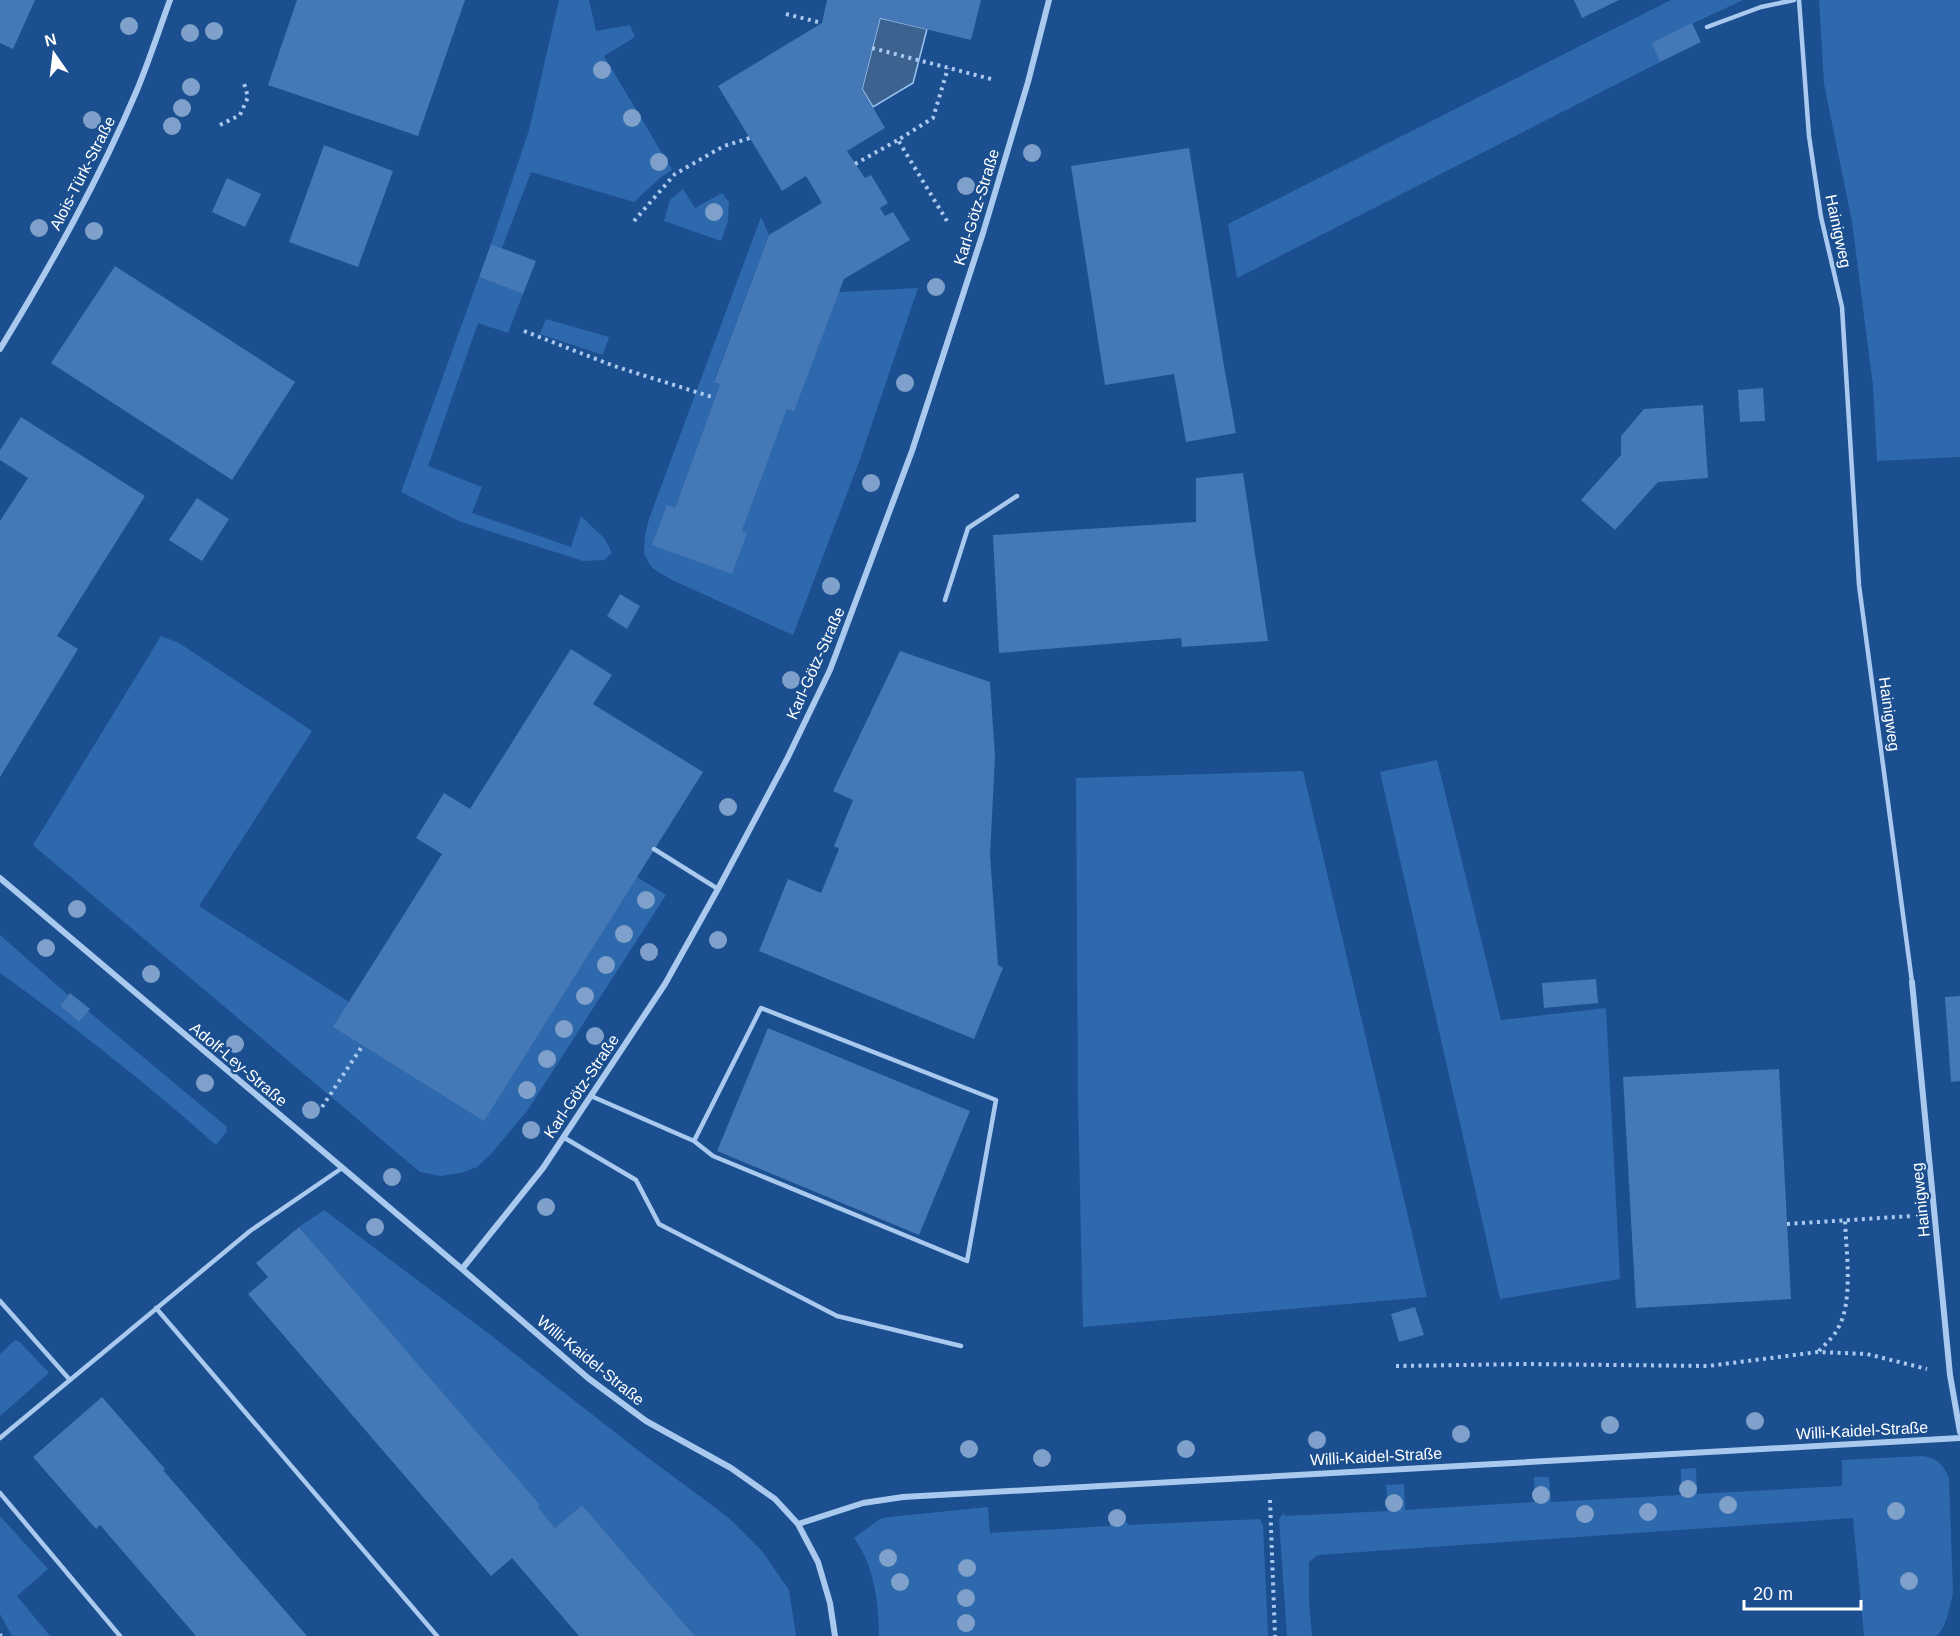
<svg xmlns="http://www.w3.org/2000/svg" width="1960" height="1636" font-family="Helvetica,sans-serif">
	<rect width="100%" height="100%" fill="#1b4f8f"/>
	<path fill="#2e69ad" d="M559,0H589L596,31L630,25L635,37L604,56L672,170L661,177L634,202L531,172L502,248L491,244L529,130Z
		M1671,0H1743L1651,43L1660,62L1237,278L1228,224Z
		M1819,0H1960V457L1877,461L1873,386L1852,222L1824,84Z
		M683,189L695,208L722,193L729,202L728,221L721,241L664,221L670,200Z
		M761,217L769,235L714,381L720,384L675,508L667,505L747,533L742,531L787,409L794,412L839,292L918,288L859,462L793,635L672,580L652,568L644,554L645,535L649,519Z
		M479,277L523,294L508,333L478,323L428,466L482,487L472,513L571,547L581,516L605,539L612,553L604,560L583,561L461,522L401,492Z
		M546,319L609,337L603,355L540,334Z
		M161,636L179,643L312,731L199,906L349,1002L637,877L666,895L527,1111L490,1155L477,1167L461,1173L440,1176L420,1172L33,845Z
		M1437,760L1501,1020L1606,1008L1620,1279L1500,1299L1380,772Z
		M1303,771L1427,1297L1083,1327L1078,1102L1076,778Z
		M0,935L68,995L60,1006L79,1022L88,1011L226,1126L227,1131L216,1145C147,1084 75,1027 0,973Z
		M324,1210L488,1333L639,1451L729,1518L762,1551L789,1590L796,1636H695L582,1505L555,1528L538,1507L539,1505L299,1227Z
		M15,1340L20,1342L49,1373L0,1416V1354Z
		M1923,1456C1937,1458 1943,1464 1949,1478L1953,1592C1950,1606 1947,1626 1937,1636H1864L1853,1518L1318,1555L1309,1562V1600L1312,1636H1287L1279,1519L1284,1513L1285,1516L1388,1511L1386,1485L1404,1484L1405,1510L1535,1502L1534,1477H1549L1551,1502L1681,1495V1469L1696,1468L1697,1494L1842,1486V1460Z
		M988,1507L990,1533L1110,1526V1522H1127L1128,1525L1260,1519L1263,1525L1268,1636H879C879,1603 874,1565 854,1538L880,1519L889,1517Z
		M0,1516L48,1569L17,1596L50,1636H12L0,1614Z"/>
	<path fill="#3c6290" stroke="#9cc4f0" stroke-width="1.5" d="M880,18L927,29L913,83L873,107L862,89Z"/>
	<path fill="#4478b7" d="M0,0H35L13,49L0,43Z
		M297,0H465L418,136L268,85Z
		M827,0H981L971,40L880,18L862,89L885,128L847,151L865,178L871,175L888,203L880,208L885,216L893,212L910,240L844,279L794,412L787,409L742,531L747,533L732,574L652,545L667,505L675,508L720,384L714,382L769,235L822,203L806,176L782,191L718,86L822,23Z
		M1574,0H1619L1582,18Z
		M1692,23L1701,42L1660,62L1651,43Z
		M324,145L393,171L358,267L289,242Z
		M1189,148L1224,366L1236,433L1186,442L1174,374L1105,385L1071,166Z
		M227,178L261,194L245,227L212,212Z
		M491,244L536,261L523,294L479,277Z
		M115,266L295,382L232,480L51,363Z
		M1763,388L1765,421L1740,422L1738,390Z
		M1703,405L1708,478L1658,482L1615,530L1581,500L1621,455V436L1644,409Z
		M21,417L145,496L57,636L78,649L0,777V521L28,478L0,460V450Z
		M1243,473L1268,641L1182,647L1181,638L999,653L993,535L1196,522V478Z
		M197,498L229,519L202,561L169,540Z
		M620,594L640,606L627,629L607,616Z
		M571,649L612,675L593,704L703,772L484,1121L333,1027L442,854L416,838L444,793L470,809Z
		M900,651L990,682L995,757L990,855L998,965L1003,968L974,1039L759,951L788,879L821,893L839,849L834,846L853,800L833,791Z
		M1596,979L1598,1003L1544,1008L1542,983Z
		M70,993L90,1009L79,1022L60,1006Z
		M1960,996V1081L1951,1082L1945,997Z
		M768,1028L970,1111L919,1235L717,1151Z
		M1779,1069L1791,1299L1636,1308L1623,1077Z
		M299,1227L540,1505L538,1507L555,1528L582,1505L695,1636H579L512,1558L491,1576L248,1294L268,1277L256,1263Z
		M1415,1307L1424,1335L1399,1342L1391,1314Z
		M102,1397L165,1469L163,1470L307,1636H196L100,1525L96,1529L33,1457Z"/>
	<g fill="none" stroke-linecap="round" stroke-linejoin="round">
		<path stroke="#a9c9ee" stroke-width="4" stroke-dasharray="3 4.5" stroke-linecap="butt" d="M786,14L822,23
			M872,48L991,79
			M220,125L240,115L248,97L243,80
			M855,164L898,140
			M634,221L675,174L724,146L750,138
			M947,221L898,140L933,118L948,68
			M524,331L614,366L715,398
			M322,1107L363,1045
			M1787,1224L1912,1216
			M1819,1351C1824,1345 1833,1338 1837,1330C1854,1303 1846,1252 1845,1220
			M1396,1366L1526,1364L1708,1366L1818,1352L1867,1354L1927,1369
			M1270,1500L1275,1636
			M0,1634L1,1636"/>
		<path stroke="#a9c9ee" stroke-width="4.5" d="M1799,0L1809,136L1821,217L1842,307L1859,585L1912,982
			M1707,27L1761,7L1794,0
			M945,600L968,528L1017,496
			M654,849L718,889
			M591,1096L694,1141L761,1008L996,1100L967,1261L713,1156L694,1141
			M563,1137L636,1180L659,1224L837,1316L961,1346
			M0,1301L70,1380
			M156,1308L437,1636
			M0,1438L250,1231L342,1168
			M0,1493L120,1636"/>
		<path stroke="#a9c9ee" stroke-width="6" d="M0,349C51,265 99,180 137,90C149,61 159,30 170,0
			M0,878L462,1269L588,1378L646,1421L731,1468L775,1499L798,1524L818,1562L830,1603L835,1636
			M1912,982L1950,1375L1960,1432
			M462,1269L543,1168L665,984L718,889L787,759L830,670L912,451L983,233L1028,82L1049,0
			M798,1524L863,1503L903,1497L1960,1438"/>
	</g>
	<g fill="#7ea0ca">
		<circle cx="129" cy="26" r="9"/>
		<circle cx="214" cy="31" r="9"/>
		<circle cx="190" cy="33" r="9"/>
		<circle cx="602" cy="70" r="9"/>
		<circle cx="191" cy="87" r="9"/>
		<circle cx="182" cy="108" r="9"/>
		<circle cx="632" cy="118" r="9"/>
		<circle cx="92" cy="120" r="9"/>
		<circle cx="172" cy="126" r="9"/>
		<circle cx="1032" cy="153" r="9"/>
		<circle cx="659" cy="162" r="9"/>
		<circle cx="966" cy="186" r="9"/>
		<circle cx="714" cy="212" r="9"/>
		<circle cx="39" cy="228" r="9"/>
		<circle cx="94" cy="231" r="9"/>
		<circle cx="936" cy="287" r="9"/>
		<circle cx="905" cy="383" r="9"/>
		<circle cx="871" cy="483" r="9"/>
		<circle cx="831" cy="586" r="9"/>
		<circle cx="791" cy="680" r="9"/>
		<circle cx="728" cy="807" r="9"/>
		<circle cx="646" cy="900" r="9"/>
		<circle cx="77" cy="909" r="9"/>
		<circle cx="624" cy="934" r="9"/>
		<circle cx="718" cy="940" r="9"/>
		<circle cx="46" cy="948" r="9"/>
		<circle cx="649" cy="952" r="9"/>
		<circle cx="606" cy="965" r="9"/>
		<circle cx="151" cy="974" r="9"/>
		<circle cx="585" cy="996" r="9"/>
		<circle cx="564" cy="1029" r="9"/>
		<circle cx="595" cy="1036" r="9"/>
		<circle cx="235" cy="1044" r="9"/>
		<circle cx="547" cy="1059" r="9"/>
		<circle cx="205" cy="1083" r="9"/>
		<circle cx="527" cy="1090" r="9"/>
		<circle cx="311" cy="1110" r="9"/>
		<circle cx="531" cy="1130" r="9"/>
		<circle cx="392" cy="1177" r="9"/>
		<circle cx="546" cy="1207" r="9"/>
		<circle cx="375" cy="1227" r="9"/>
		<circle cx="1755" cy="1421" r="9"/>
		<circle cx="1610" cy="1425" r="9"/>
		<circle cx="1461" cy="1434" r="9"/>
		<circle cx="1317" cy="1440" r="9"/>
		<circle cx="969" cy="1449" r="9"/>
		<circle cx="1186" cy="1449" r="9"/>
		<circle cx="1042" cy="1458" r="9"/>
		<circle cx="1688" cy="1489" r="9"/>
		<circle cx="1541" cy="1495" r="9"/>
		<circle cx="1394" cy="1503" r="9"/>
		<circle cx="1728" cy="1505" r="9"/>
		<circle cx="1896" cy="1511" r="9"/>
		<circle cx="1648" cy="1512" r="9"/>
		<circle cx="1585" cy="1514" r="9"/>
		<circle cx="1117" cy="1518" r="9"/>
		<circle cx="888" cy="1558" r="9"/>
		<circle cx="967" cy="1568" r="9"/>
		<circle cx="1909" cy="1581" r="9"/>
		<circle cx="900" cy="1582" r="9"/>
		<circle cx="966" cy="1598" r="9"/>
		<circle cx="966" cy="1623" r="9"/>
	</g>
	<g text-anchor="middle" stroke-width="4.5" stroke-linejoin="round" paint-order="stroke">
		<g font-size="16" fill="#fff" stroke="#1b4f8f">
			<text transform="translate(82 173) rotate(-63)" y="6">Alois-Türk-Straße</text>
			<text transform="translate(976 207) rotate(-73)" y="6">Karl-Götz-Straße</text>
			<text transform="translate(1839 231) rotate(78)" y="6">Hainigweg</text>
			<text transform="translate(815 663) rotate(-66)" y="6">Karl-Götz-Straße</text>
			<text transform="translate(1890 714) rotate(82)" y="6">Hainigweg</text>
			<text transform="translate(239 1064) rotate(40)" y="6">Adolf-Ley-Straße</text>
			<text transform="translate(581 1086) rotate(-56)" y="6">Karl-Götz-Straße</text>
			<text transform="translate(1920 1200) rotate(-96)" y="6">Hainigweg</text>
			<text transform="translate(591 1360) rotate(39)" y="6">Willi-Kaidel-Straße</text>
			<text transform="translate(1862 1430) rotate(-3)" y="6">Willi-Kaidel-Straße</text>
			<text transform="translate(1376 1456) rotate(-3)" y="6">Willi-Kaidel-Straße</text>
		</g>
	</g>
	<g transform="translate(54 54) rotate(346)" stroke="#1b4f8f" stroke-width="4.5" paint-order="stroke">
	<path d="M0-4.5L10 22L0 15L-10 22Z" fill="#ffffff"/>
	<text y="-9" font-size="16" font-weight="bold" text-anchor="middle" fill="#ffffff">N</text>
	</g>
	<path d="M1744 1600v9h117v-9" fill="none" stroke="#ffffff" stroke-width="3"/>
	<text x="1753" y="1600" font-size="18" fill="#ffffff" stroke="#1b4f8f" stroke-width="4.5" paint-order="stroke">20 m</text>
</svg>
